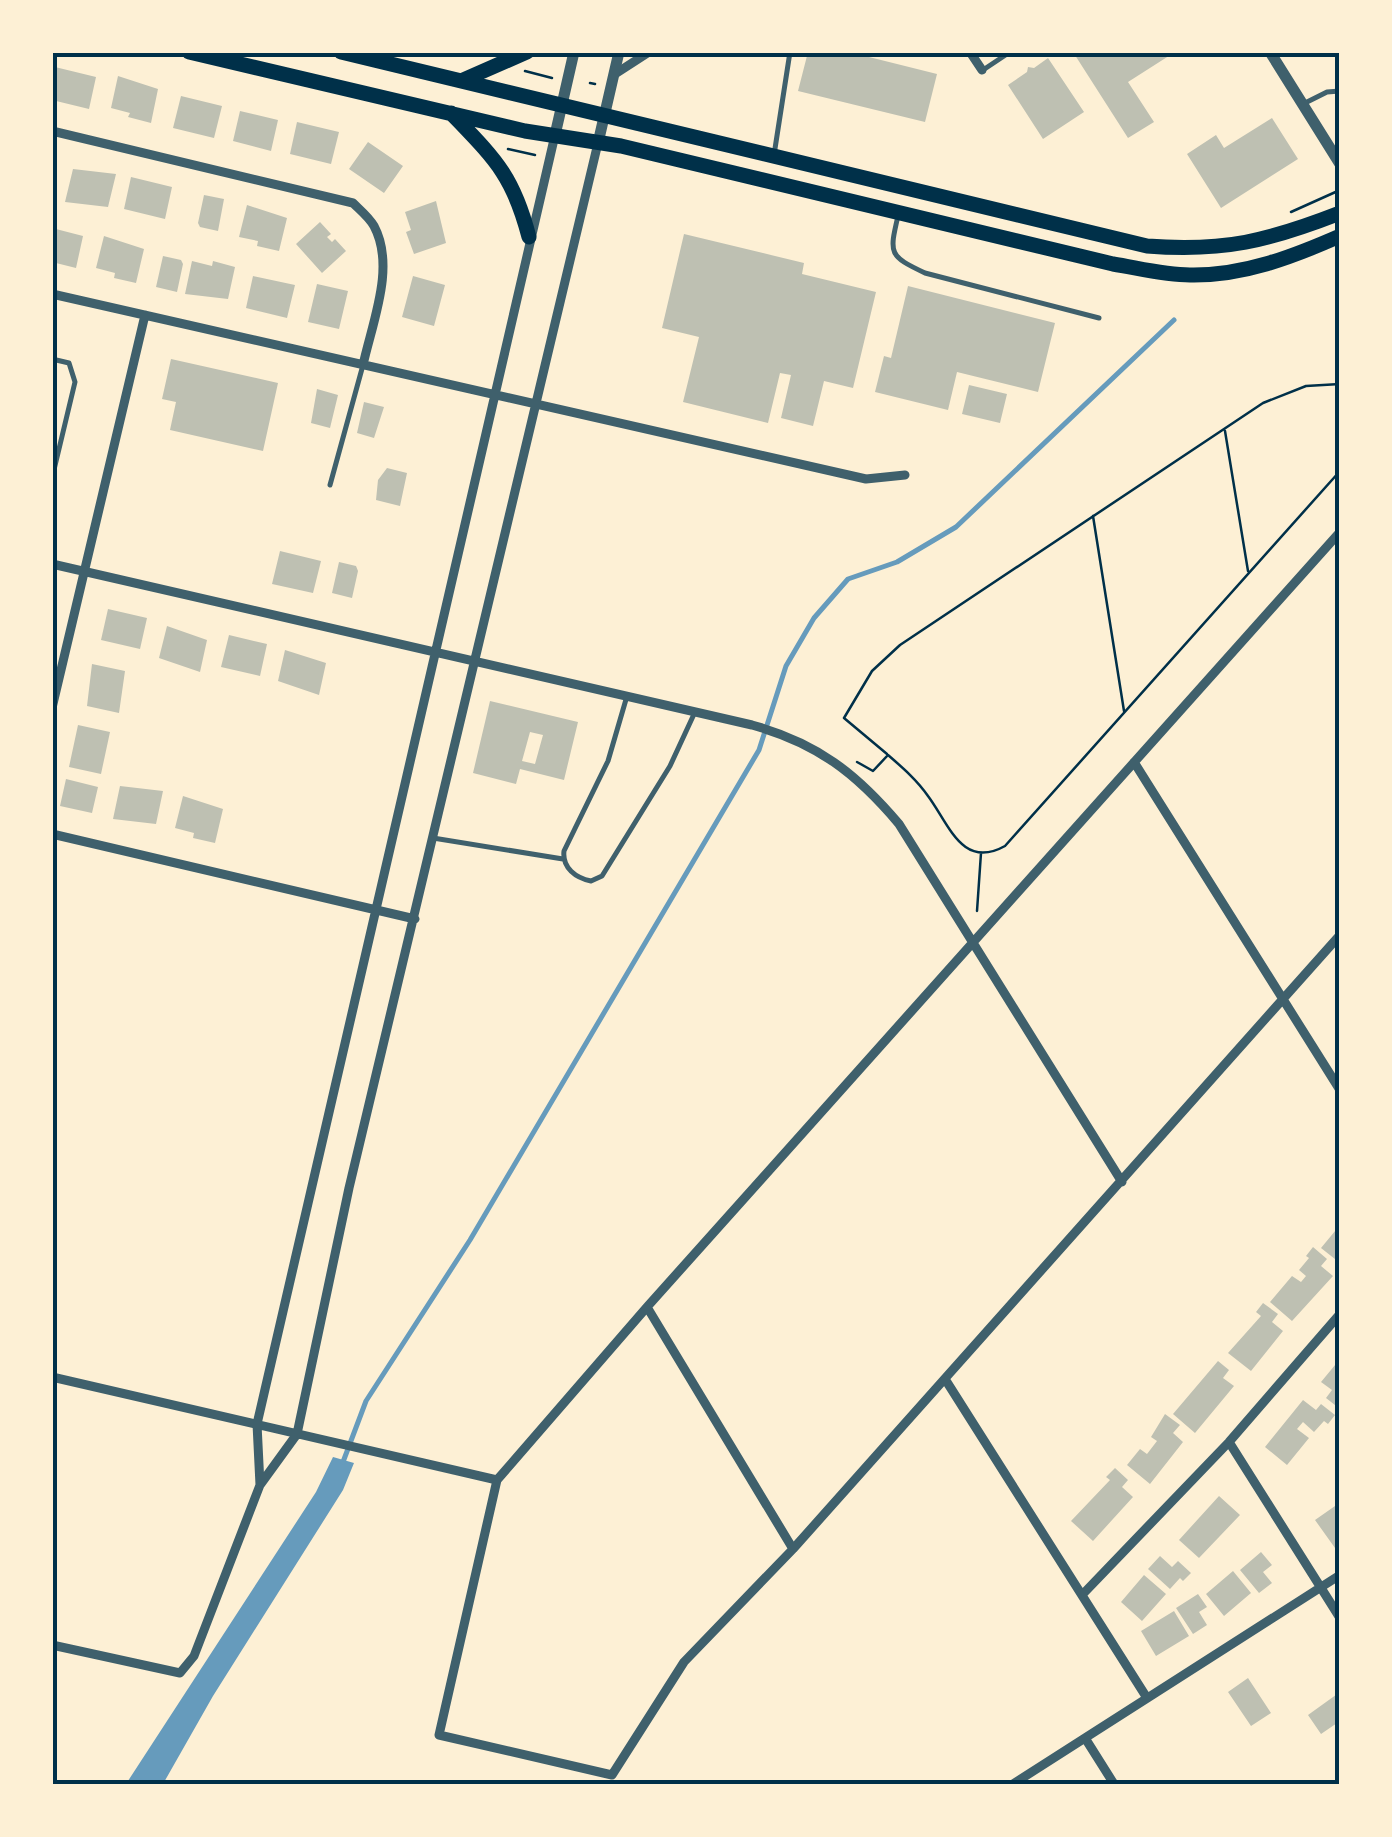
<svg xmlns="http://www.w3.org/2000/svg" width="1392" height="1837" font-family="Mulish,sans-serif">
	<rect width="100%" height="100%" fill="#fdf0d5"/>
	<path fill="#669bbc" d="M333,1457L354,1463L343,1490L213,1696L163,1784H126L316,1492Z"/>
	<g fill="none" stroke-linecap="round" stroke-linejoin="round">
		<path stroke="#669bbc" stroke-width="5" d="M343,1462L366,1401L470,1240L759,750L786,666L814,618L848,579L897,562L956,527L1174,320"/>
	</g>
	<path fill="#bec0b2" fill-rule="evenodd" d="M808,52H849L937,74L925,122L798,91Z
		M1073,52H1175L1128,82L1154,122L1128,138Z
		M1048,58L1084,112L1043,139L1008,85L1027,72L1028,67L1034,68Z
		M55,67L96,77L89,109L52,100Z
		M118,76L158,89L151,123L128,117L130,113L111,108Z
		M181,96L222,106L214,138L173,128Z
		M240,111L278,120L271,151L233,141Z
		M1272,118L1298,159L1221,208L1187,154L1216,135L1224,148Z
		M297,122L339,132L331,164L290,154Z
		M368,142L403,166L384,193L349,169Z
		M73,169L116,174L108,207L65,202Z
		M131,177L172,187L165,219L124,209Z
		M204,195L224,199L218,231L200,227L198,223Z
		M436,201L446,243L414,254L406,232L411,230L405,212Z
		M247,205L287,218L279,251L257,246L258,241L239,237Z
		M320,222L331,234L327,237L332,242L335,239L346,251L322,273L296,244Z
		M52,228L83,236L76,268L52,262Z
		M684,234L804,263L802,274L876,292L853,388L824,381L813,426L781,418L791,375L780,373L768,423L683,402L699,337L662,328Z
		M104,236L144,249L136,283L114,278L115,273L96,268Z
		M163,256L181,260L183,264L177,292L156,287Z
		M192,261L212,266L213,261L235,267L228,299L185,294Z
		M253,276L295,285L287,318L246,308Z
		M413,276L445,285L434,326L402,317Z
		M317,284L348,291L339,329L308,322Z
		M908,286L1055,323L1038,392L957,372L948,410L875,392L884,356L891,358Z
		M171,359L278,383L263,451L170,430L176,402L162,399Z
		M969,385L1007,394L1000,423L962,414Z
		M317,389L338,395L330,428L311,423Z
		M364,402L384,407L374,438L357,433Z
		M387,468L407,473L400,506L376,500L378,480Z
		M280,551L321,561L313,593L272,584Z
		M339,562L356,566L358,571L352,598L332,593Z
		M108,609L147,618L140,649L101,640Z
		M167,626L207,640L200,672L159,658Z
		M229,635L267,644L260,676L221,667Z
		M285,650L326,663L319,695L278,681Z
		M92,664L125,671L119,713L87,706Z
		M490,701L578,722L564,780L520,769L516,784L473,773ZM530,732L543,735L535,764L522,761Z
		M78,725L110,732L101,774L69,767Z
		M66,779L98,787L92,813L60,806Z
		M120,786L163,791L156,824L113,819Z
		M183,796L223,809L215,843L193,838L194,833L175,828Z
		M1340,1225V1263L1321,1248Z
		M1313,1247L1327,1259L1321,1266L1333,1276L1292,1321L1270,1302L1292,1276L1301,1282L1306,1276L1299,1270L1309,1258L1306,1256Z
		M1263,1303L1278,1314L1272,1322L1283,1331L1251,1371L1228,1353L1261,1316L1256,1312Z
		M1340,1359V1409L1326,1398L1332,1390L1321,1382Z
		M1218,1361L1229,1370L1223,1378L1234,1386L1195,1433L1173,1414Z
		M1303,1400L1316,1410L1321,1404L1335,1415L1328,1424L1324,1421L1314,1432L1303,1422L1297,1429L1309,1438L1287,1465L1265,1447Z
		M1165,1414L1180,1425L1173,1433L1183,1442L1150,1484L1127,1465L1140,1449L1147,1454L1157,1441L1151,1437Z
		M1115,1468L1128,1480L1122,1487L1133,1497L1093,1541L1071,1521L1110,1480L1106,1477Z
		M1219,1496L1240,1515L1199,1558L1179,1540Z
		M1335,1506L1340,1512V1544L1335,1548L1315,1520Z
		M1261,1552L1272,1565L1263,1572L1272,1583L1259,1593L1240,1570Z
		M1160,1556L1172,1567L1178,1561L1191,1573L1183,1581L1180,1578L1170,1589L1148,1569Z
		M1233,1571L1251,1593L1224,1616L1206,1594Z
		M1144,1575L1166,1594L1142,1621L1121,1602Z
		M1198,1594L1207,1607L1199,1612L1207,1625L1193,1634L1176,1608Z
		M1174,1611L1189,1636L1156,1656L1141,1631Z
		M1248,1678L1271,1713L1251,1726L1228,1692Z
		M1340,1692V1721L1321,1734L1308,1715Z"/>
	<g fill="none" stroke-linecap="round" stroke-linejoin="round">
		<path stroke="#003049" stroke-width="2.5" d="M525,71L552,78
			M590,83L595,84
			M508,149L535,155
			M1291,212L1340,190
			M1225,431L1248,571
			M1093,516L1124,711
			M887,754L844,718L872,671L900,645L1263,403L1306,386L1340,384
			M857,762L873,771L888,755C903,768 917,780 928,796C949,824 962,870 1005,846L1340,471
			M977,911L981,853"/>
		<path stroke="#3f606c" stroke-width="5" d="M983,70L1010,52
			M1305,103L1327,92L1340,91
			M774,155L790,52
			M898,216C889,254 889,256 925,273L1099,318
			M52,359L69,363L75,382L53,474
			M330,485L363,365
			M627,696L608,761L564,851C562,868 576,878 591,881L602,876L670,766L695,712
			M433,838L563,859"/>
		<path stroke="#3f606c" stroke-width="9" d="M970,52L982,70
			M615,74L649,52
			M52,131L353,203C360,210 369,217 374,226C396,267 372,323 363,365
			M52,294L866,479L905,475
			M1340,532L647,1307L497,1480L439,1735L612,1775L684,1662L793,1549L1340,935
			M52,564L752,725C817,743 856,773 899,824L1122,1182
			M52,708L145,315
			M1134,762L1340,1090
			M52,834L415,919
			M647,1307L793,1549
			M52,1377L497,1480
			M945,1379L1147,1698
			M1229,1442L1340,1618
			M260,1485L257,1424L555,135
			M1082,1595L1229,1442L1340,1314
			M52,1645L180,1673L194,1656L260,1485L297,1434L349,1188L598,143
			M1085,1738L1114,1784
			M1013,1784L1340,1575"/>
		<path stroke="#3f606c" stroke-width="11" d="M1270,52L1340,164
			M555,135L574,52
			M598,143L619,52"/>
		<path stroke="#003049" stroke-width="15" d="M189,52L525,131L621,146L1113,264C1138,268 1165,275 1190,275C1243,276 1292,257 1340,236
			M341,52L1147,246C1224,252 1268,241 1340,213
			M463,80L527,52
			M451,113C495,159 513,175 529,237"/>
	</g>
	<rect width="1392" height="1837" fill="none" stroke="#fdf0d5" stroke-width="110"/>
	<rect x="55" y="55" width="1282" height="1727" fill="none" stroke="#003049" stroke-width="4"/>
</svg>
